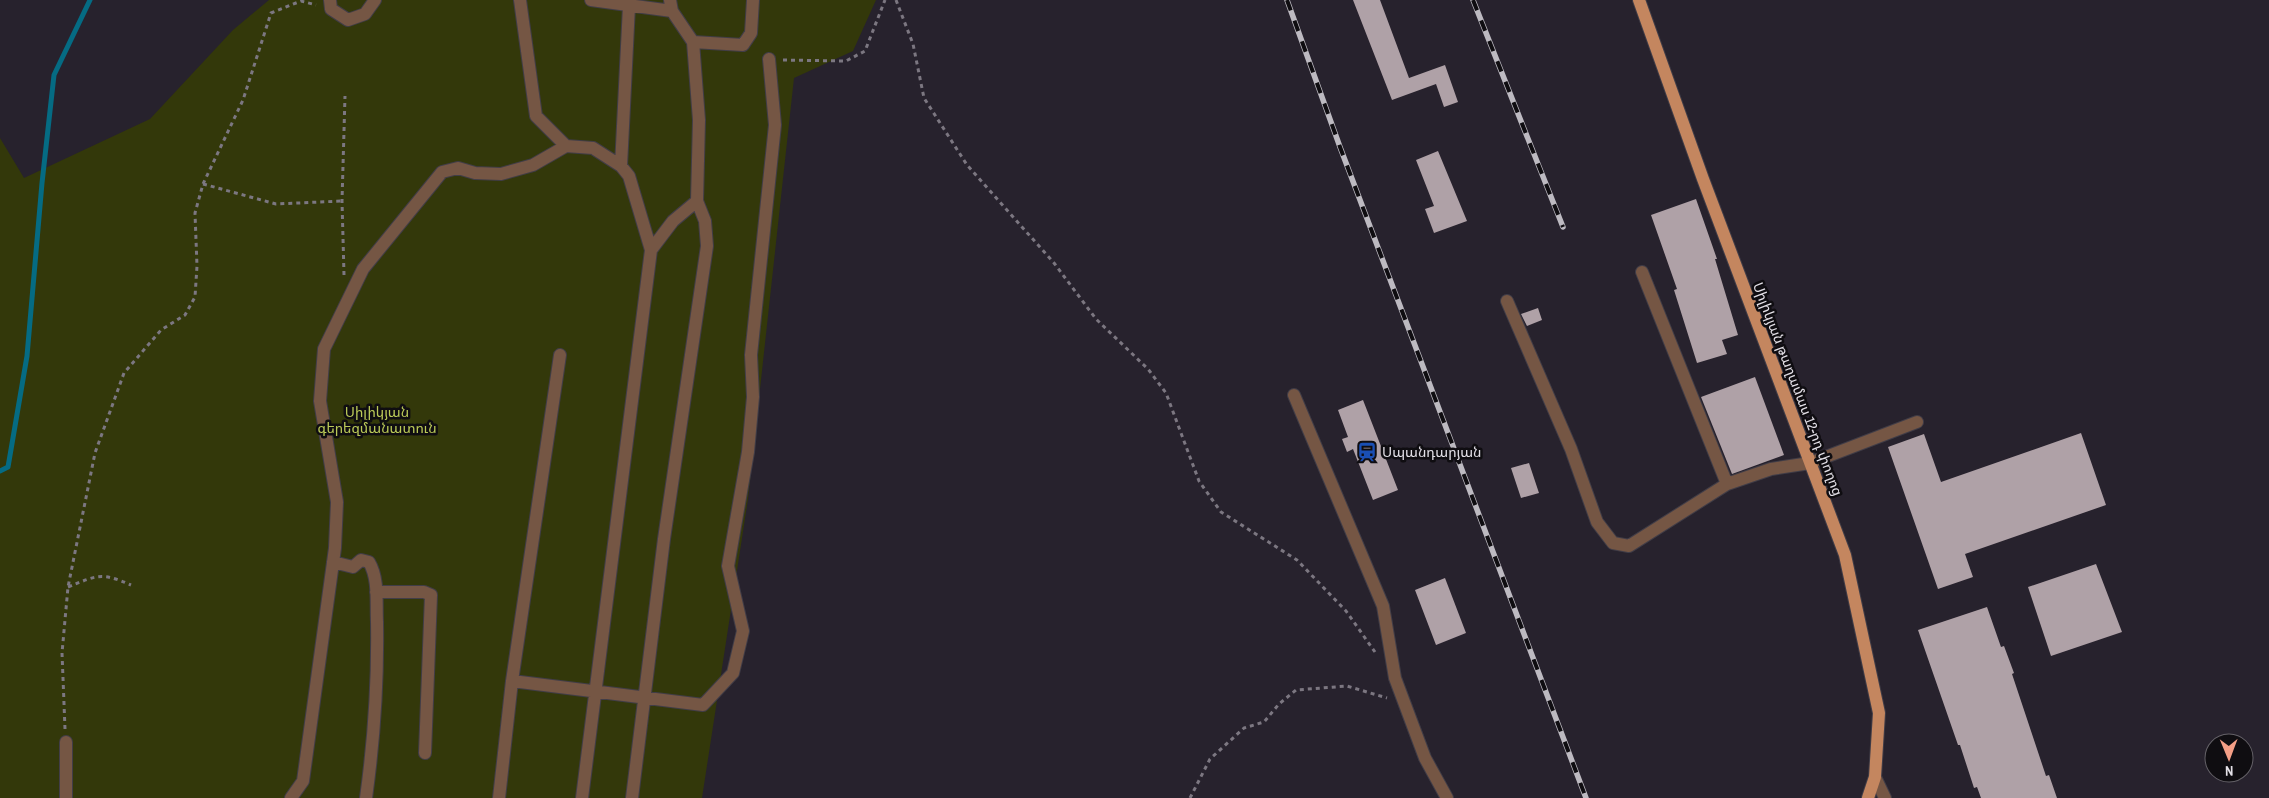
<svg xmlns="http://www.w3.org/2000/svg" width="2269" height="798" font-family="'Archivo Narrow','Noto Sans Armenian',sans-serif">
	<rect width="100%" height="100%" fill="#27222d"/>
	<path fill="#33380a" d="M269,0H876L853,51L794,78L748,499L702,798H0V138L24,178L150,119L233,30Z"/>
	<g fill="none" stroke-linecap="round" stroke-linejoin="round">
		<path stroke="#056b83" stroke-width="5" d="M0,471L8,467L27,356L42,183L54,75L90,0"/>
	</g>
	<path fill="#afa1a7" d="M1353,0H1380L1409,78L1445,65L1458,102L1444,107L1436,84L1392,100Z
		M1438,151L1467,221L1434,233L1425,209L1434,206L1416,160Z
		M1696,199L1717,259H1715L1738,335L1722,340L1727,354L1697,363L1674,290L1677,289L1651,215Z
		M1538,308L1542,320L1527,326L1521,314Z
		M1755,377L1784,455L1732,474L1701,397Z
		M1363,400L1398,490L1373,500L1353,449L1347,452L1342,439L1348,437L1338,410Z
		M2081,433L2106,505L1965,554L1973,577L1938,589L1888,447L1924,434L1941,482Z
		M1529,463L1539,493L1521,498L1511,468Z
		M2096,564L2122,632L2051,656L2028,587Z
		M1445,578L1466,633L1436,645L1415,590Z
		M1987,607L2001,647L2004,646L2014,673L2012,674L2046,776L2049,775L2057,798H1981L1977,787L1974,788L1960,745H1958L1918,630Z"/>
	<g fill="none" stroke-linecap="round" stroke-linejoin="round">
		<defs>
			<path id="minor" d="M330,0L331,9L348,20L365,14L375,0
				M520,0L536,116L566,146
				M591,0L672,11
				M693,42L743,45L751,33L753,0
				M621,166L629,6L623,0
				M1642,272L1727,484L1771,469L1810,463L1917,422
				M1507,301L1571,449L1597,522L1613,543L1629,546L1727,484
				M1294,395L1383,606L1395,678L1425,758L1447,798
				M333,562L353,567L361,560L369,562C379,579 376,602 377,622C378,681 374,740 366,798
				M376,592H424L431,595L425,753
				M512,681L703,705L733,673L743,631L728,566L748,452L753,397L751,355L775,125L769,59
				M1875,777L1885,798
				M66,798V742
				M291,798L303,781L335,548L337,502L320,401L324,349L363,269L442,172L458,168L475,173L501,174L533,165L566,146L593,148L621,166L629,176L651,250L673,221L697,201
				M499,798L512,681L560,355
				M582,798L651,250
				M632,798L664,539L707,246L705,221L697,201L699,120L693,42L672,11L670,0"/>
			<path id="major" d="M1639,0L1703,179L1845,555L1879,713L1875,777L1868,798"/>
		</defs>
		<use href="#minor" stroke="#413d47" stroke-width="14"/>
		<use href="#major" stroke="#413d47" stroke-width="14"/>
		<path stroke="#7c7781" stroke-width="3" stroke-dasharray="4 4" stroke-linecap="butt" d="M896,0L913,44L924,98L967,165L1054,263L1096,319L1148,369L1166,393L1199,481L1221,512L1297,560L1346,611L1375,652
			M783,60L846,61L865,51L885,0
			M203,184L276,204L342,201
			M344,275L342,201L345,96
			M68,587C98,575 101,572 131,585
			M65,729L62,653L68,587L95,453L124,373L161,330L185,315L195,297L197,266L195,213L203,184L243,100L271,13L301,1L316,5
			M1190,798L1210,759L1244,728L1264,722L1279,704L1296,690L1347,686L1387,698"/>
		<use href="#minor" stroke="#755644" stroke-width="12"/>
		<use href="#major" stroke="#c4865f" stroke-width="12"/>
		<defs>
			<path id="rail" d="M1287,0L1340,147L1586,798
				M1473,0L1563,227"/>
		</defs>
		<use href="#rail" stroke="#bdbac1" stroke-width="5.5"/>
		<use href="#rail" stroke="#0f0d11" stroke-width="4" stroke-dasharray="11" stroke-linecap="butt"/>
	</g>
	<defs>
		<symbol id="station-bare" viewBox="-9 -9 18 18"><path d="M-3-6H3Q5-6 5-4V2Q5 4 3 4L4.5 6H3L1.5 4h-3L-3 6H-4.5L-3 4Q-5 4-5 2V-4Q-5-6-3-6ZM-3.5-4v3h7v-3ZM-3.5 1v1.5H-2V1ZM2 1v1.5H3.5V1Z" fill="#1a4fb4" stroke="#0f0d11" stroke-width="2.5" paint-order="stroke"/></symbol>
	</defs>
	<g fill-rule="evenodd">
		<use href="#station-bare" x="1353" y="438" width="28" height="28"/>
	</g>
	<g text-anchor="middle" stroke-width="5" stroke-linejoin="round" paint-order="stroke">
		<g font-size="14" fill="#e3e0e7" stroke="#0f0d11">
			<text transform="translate(1798 389) rotate(69)" y="5">Սիլիկյան թաղամաս 12-րդ փողոց</text>
		</g>
		<g font-size="14" fill="#bbca58" stroke="#0f0d11">
			<text x="377" y="417">Սիլիկյան<tspan x="377" dy="16">գերեզմանատուն</tspan></text>
		</g>
		<g font-size="14" fill="#e3e0e7" stroke="#0f0d11" text-anchor="start">
			<text x="1382" y="457">Սպանդարյան</text>
		</g>
	</g>
	<g transform="translate(2229 758) rotate(179)"><circle r="24" fill="#0f0d11" stroke="#646167"/>
	<path d="M0-4L9 19L0 12L-9 19Z" fill="#f49e86"/>
	<text y="-8" font-size="14" font-weight="bold" text-anchor="middle" fill="#e3e0e7">N</text>
	</g>
</svg>
